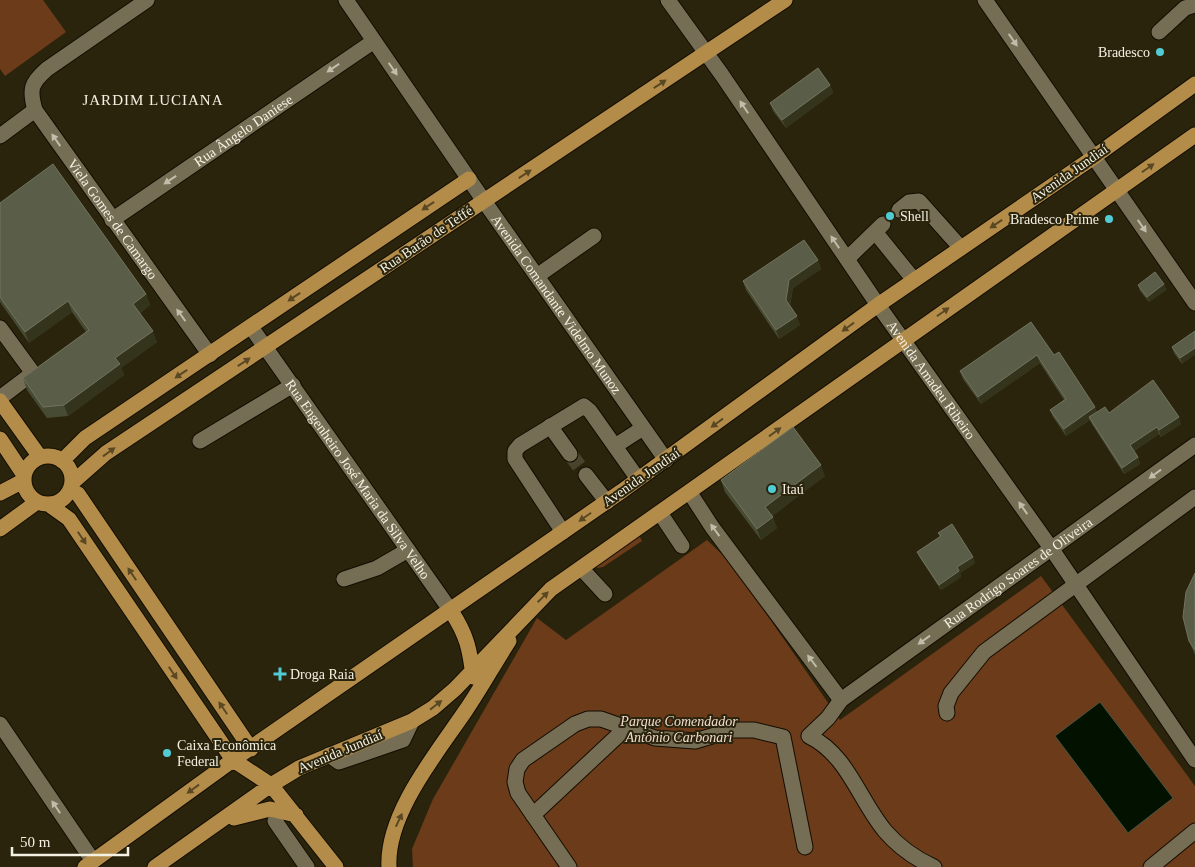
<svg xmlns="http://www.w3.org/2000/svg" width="1195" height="867" font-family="'Times New Roman',serif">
	<rect width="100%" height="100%" fill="#2a240d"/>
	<path fill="#6b3b1a" d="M0,0H43L66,32L5,76L0,69Z
		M638,537H640L642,541L603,567L597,568L596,564Z
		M707,540L731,563L840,720L1041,576L1195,786V867H413L412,849L433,799L537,618L566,640Z"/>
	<path fill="#031200" stroke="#4b5544" d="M1100,702L1173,798L1128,833L1055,736Z"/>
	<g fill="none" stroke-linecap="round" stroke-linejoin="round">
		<path stroke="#48432d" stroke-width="15" stroke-dasharray="15 8" stroke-linecap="butt" d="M570,454L586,475"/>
		<defs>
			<g id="minor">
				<path id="s1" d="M147,0L47,69C31,83 29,89 35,110L210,355"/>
				<path id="s2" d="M346,0L484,201L666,460"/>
				<path id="s3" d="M668,0L722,75L878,305L1051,548L1195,760"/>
				<path d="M985,0L1195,303"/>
				<path d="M1159,32L1185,8L1195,5"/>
				<path d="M0,136L35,110"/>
				<path d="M899,210L909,202L919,201L961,248"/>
				<path id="s4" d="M112,220L374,41"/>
				<path d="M876,233L914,280"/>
				<path d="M847,259L883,224"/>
				<path d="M537,276L594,236"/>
				<path id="s5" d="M251,327L451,611"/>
				<path d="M0,328L33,373L0,398"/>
				<path d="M550,426L570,454"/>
				<path d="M200,441L293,385"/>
				<path d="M615,446L643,428"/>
				<path d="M586,475L607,502"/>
				<path d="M690,493L712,527L841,700"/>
				<path d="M660,513L682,546"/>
				<path d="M563,532L515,459V451L520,445L584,406L590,411L638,479"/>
				<path d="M581,568L605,594"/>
				<path d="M344,579L377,568L408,550"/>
				<path d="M947,713L946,706L951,693L984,652L1195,497"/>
				<path d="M0,724L93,861"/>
				<path d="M329,755L339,762L403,740L412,721"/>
				<path d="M533,815L626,728"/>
				<path d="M275,821L307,867"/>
				<path d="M569,867L518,793L515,782L517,769L523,760L575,724L588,719H601L655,738L695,741L732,730H754L783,737L805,847"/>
				<path id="s6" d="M934,867C916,859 898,846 885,831C859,800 848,755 809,736L828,718L841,700L1195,445"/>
				<path d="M1151,867L1195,831"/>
			</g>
			<path id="major" d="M0,401L40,457
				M0,439L24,475
				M24 480a24 24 0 1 1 48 0a24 24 0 1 1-48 0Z
				M62,461L85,438L469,179
				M72,483L106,453L785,0
				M70,490L78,494L251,749
				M0,493L23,481
				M48,504L69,519L233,760L271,785L336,867
				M0,529L37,502
				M451,611C467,635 470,650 473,677
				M234,818L270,809L296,815
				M85,867L233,760L622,491L878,305L1094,157L1195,84
				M155,867L271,785L299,768L412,721L433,708L455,689L551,589L1195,135
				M389,867C386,814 437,753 466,710C481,688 494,664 509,641"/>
		</defs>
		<use href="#minor" stroke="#130d00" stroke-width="17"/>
		<use href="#major" stroke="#130d00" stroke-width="17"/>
		<use href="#minor" stroke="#756e55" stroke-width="15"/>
		<use href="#major" stroke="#b48c4a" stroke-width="15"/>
	</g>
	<path fill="#484b34" d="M830,85L833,93L786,128L773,111L770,103Z
		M0,203L146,294L150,305L140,313L157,342L121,368L124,375L68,416L47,418L27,390L23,378L86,332L72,312L29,343L0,302Z
		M818,260L821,269L793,288L790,305L800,325L779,339L746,290L743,281Z
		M1164,284L1166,290L1149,302L1140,291L1138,285Z
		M1031,322L1054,355L1097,412L1109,413L1181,424L1161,437L1159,434L1134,451L1138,457L1140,464L1124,474L1092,424L1090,420L1066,436L1053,417L1050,410L1064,400L1040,363L981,404L963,379L960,371Z
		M1195,331L1182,364L1174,353L1172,347Z
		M825,476L772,516L777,528L761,540L725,492L721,480Z
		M938,533L975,563L960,573L961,577L941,590L920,558L917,552L940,537Z
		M1195,573V655L1189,641Z"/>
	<path fill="#34341d" d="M830,85L833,93L786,128L782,120Z
		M818,260L821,269L793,288L789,308L786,300L789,280Z
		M1164,284L1166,290L1149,302L1147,297Z
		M146,294L150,305L137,315L133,304Z
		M68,301L72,312L29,343L25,332Z
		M797,316L800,325L779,339L776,330Z
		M153,331L157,342L121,368L124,375L68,416L64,405L115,358Z
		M1195,348V355L1182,364L1180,358Z
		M1037,355L1040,363L981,404L978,397Z
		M1095,407L1098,414L1089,417L1090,420L1066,436L1064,429Z
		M1179,417L1181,424L1161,437L1159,430Z
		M1157,427L1159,434L1132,452L1130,445Z
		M1138,457L1140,464L1124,474L1122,468Z
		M821,465L825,476L769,518L765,507Z
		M773,517L777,528L761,540L757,529Z
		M973,557L975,563L960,573L961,577L941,590L939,585L957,567Z"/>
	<path fill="#5a5d47" stroke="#72745f" d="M818,68L830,85L782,120L770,103Z
		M53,164L146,294L133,304L153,331L115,358L120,364L64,405L43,407L23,378L89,330L68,301L25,332L0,297V203Z
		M804,240L818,260L789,280L786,300L797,316L776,330L743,281Z
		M1155,272L1164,284L1147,297L1138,285Z
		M1031,322L1054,355L1059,352L1095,407L1064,429L1050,410L1066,399L1037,355L978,397L960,371Z
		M1195,331V348L1180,358L1172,347Z
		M1153,380L1179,417L1159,430L1157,427L1130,445L1138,457L1122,468L1089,417L1105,407L1109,413Z
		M793,427L821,465L765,507L773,517L757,529L721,480Z
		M952,524L973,557L957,567L959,571L939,585L917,552L941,536L938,533Z
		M1195,573V650L1189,641L1183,617L1186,592Z"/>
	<defs><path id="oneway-solid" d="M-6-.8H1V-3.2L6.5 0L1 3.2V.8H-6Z" transform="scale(1.25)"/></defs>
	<g fill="#c1bdaa">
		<use href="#oneway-solid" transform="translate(1013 40) rotate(55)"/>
		<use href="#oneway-solid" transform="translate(333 68) rotate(146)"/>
		<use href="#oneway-solid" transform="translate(393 69) rotate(55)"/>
		<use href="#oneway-solid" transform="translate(744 107) rotate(-124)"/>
		<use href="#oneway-solid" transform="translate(56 140) rotate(-125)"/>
		<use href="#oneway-solid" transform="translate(170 180) rotate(146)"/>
		<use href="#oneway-solid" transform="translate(1142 226) rotate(55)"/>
		<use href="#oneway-solid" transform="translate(835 242) rotate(-124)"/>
		<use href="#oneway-solid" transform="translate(181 315) rotate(-126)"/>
		<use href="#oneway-solid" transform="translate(1155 474) rotate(144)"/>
		<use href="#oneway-solid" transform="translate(1023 508) rotate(-125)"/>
		<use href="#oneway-solid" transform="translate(715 530) rotate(-126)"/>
		<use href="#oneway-solid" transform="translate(924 640) rotate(144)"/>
		<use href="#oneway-solid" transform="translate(812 661) rotate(-127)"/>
		<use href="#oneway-solid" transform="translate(56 807) rotate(-124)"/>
	</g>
	<g fill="#5a4822">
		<use href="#oneway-solid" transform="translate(660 84) rotate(-33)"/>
		<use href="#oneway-solid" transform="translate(1148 168) rotate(-35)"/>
		<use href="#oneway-solid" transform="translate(525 174) rotate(-33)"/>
		<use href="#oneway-solid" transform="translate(428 206) rotate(146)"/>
		<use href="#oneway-solid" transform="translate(996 224) rotate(146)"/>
		<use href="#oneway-solid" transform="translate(294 297) rotate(146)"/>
		<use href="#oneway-solid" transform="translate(943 312) rotate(-35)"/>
		<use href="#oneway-solid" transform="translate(848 327) rotate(144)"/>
		<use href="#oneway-solid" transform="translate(244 362) rotate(-33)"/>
		<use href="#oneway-solid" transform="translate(181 374) rotate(146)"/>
		<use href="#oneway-solid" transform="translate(717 423) rotate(144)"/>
		<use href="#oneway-solid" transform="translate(775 432) rotate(-36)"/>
		<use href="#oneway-solid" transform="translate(109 452) rotate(-36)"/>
		<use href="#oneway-solid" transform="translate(585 517) rotate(145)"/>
		<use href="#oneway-solid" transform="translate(82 538) rotate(56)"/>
		<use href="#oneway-solid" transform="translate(132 574) rotate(-124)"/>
		<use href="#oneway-solid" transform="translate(543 597) rotate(-44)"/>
		<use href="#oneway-solid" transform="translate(173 673) rotate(56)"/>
		<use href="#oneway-solid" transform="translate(436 705) rotate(-38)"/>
		<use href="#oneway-solid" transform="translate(223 708) rotate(-124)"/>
		<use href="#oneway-solid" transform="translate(193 789) rotate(144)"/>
		<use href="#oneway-solid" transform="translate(399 820) rotate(-65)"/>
	</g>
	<g fill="#51ccd5" stroke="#2a240d" stroke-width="2">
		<circle cx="1160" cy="52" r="5"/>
		<circle cx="890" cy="216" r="5"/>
		<circle cx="1109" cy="219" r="5"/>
		<circle cx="772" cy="489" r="5"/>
		<path d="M277.5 666.5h5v5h5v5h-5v5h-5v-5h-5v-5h5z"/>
		<circle cx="167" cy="753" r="5"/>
	</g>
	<g text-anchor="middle" stroke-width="4" stroke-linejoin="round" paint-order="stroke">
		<g font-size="14" fill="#f4f1e2" stroke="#2a240d" text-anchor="start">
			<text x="1150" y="57" text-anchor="end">Bradesco</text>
			<text x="900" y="221">Shell</text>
			<text x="1099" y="224" text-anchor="end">Bradesco Prime</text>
			<text x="782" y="494">Itaú</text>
			<text x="290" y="679">Droga Raia</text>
			<text x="177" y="750">Caixa Econômica<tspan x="177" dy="16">Federal</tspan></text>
		</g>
		<g font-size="14" fill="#f4f1e2" stroke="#2a240d">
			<text dy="5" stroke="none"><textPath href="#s4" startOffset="159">Rua Ângelo Daniese</textPath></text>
			<text transform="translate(1069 173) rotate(-35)" y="5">Avenida Jundiaí</text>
			<text dy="5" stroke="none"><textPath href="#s1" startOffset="302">Viela Gomes de Camargo</textPath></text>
			<text transform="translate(426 239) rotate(-34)" y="5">Rua Barão de Teffé</text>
			<text dy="5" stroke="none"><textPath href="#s2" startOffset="370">Avenida Comandante Videlmo Munoz</textPath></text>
			<text dy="5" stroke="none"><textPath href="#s3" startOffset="462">Avenida Amadeu Ribeiro</textPath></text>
			<text transform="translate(641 477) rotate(-35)" y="5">Avenida Jundiaí</text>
			<text dy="5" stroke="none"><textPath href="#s5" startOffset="186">Rua Engenheiro José Maria da Silva Velho</textPath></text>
			<text dy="5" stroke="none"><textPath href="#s6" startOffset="451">Rua Rodrigo Soares de Oliveira</textPath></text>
			<text transform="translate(340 751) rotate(-23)" y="5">Avenida Jundiaí</text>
		</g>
		<g font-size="14" font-style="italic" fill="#f4dccf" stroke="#2a240d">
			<text x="679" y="726">Parque Comendador<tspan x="679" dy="16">Antônio Carbonari</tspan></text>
		</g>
		<g font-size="15" letter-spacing="1" fill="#f4f1e2" stroke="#2a240d">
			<text x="153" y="105">JARDIM LUCIANA</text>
		</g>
	</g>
	<path d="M12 847v8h116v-8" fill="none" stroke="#f4f1e2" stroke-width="2.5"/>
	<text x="20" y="847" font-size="15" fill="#f4f1e2" stroke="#2a240d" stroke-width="4" paint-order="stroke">50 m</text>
</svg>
